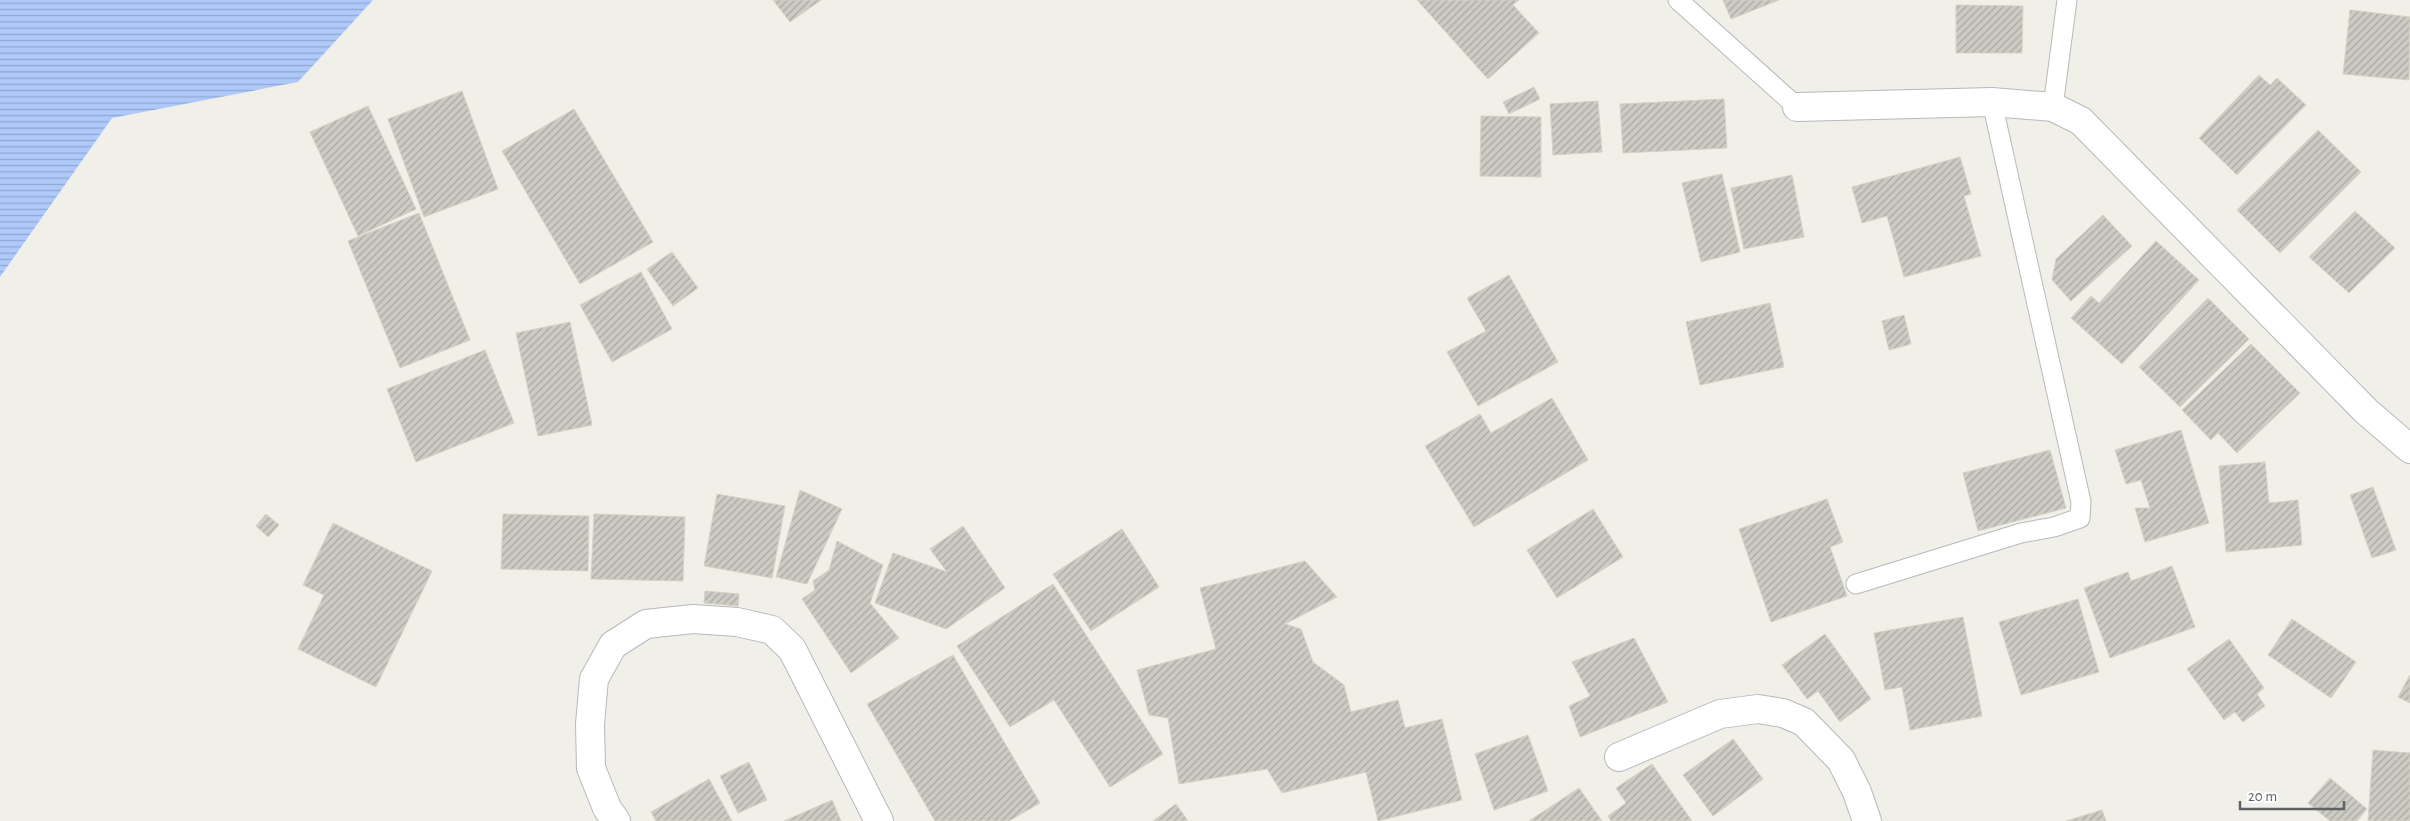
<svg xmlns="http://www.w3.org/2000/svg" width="2410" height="821" font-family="'Alegreya Sans',sans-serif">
	<defs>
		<pattern id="water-rules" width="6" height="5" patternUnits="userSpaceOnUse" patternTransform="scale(1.25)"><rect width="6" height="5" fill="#aec9fa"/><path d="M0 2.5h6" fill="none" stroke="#91a7ce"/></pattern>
		<pattern id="building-hatch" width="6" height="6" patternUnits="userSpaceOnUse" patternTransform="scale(1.25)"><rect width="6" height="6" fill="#cccbc4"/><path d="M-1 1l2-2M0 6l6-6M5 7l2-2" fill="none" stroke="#a9a8a3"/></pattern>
	</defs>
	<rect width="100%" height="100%" fill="#f0f0e8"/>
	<path fill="url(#water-rules)" d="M0,0H373L298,82L112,118L0,277Z"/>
	<path fill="url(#building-hatch)" stroke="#d5d3c6" d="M773,0H821L790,22Z
		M1417,0H1519L1513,5L1539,33L1488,79Z
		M1723,0H1779L1731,19Z
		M1956,5L2023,6L2022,53H1956Z
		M2350,10L2410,17L2409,80L2343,74Z
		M2259,75L2270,85L2277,78L2306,105L2237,175L2199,138Z
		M1534,87L1540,99L1509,114L1503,102Z
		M462,91L498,189L424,217L388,119Z
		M1724,99L1727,148L1623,153L1620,104Z
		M1598,101L1602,152L1553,155L1550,104Z
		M368,106L416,209L358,236L310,132Z
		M574,109L653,242L580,284L502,151Z
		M1481,116L1541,117V177L1480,176Z
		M2318,130L2361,172L2280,253L2237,210Z
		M1960,157L1971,194L1964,196L1981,256L1904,277L1887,216L1862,223L1852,187Z
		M1722,174L1740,252L1701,262L1682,183Z
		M1792,175L1804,237L1744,249L1731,188Z
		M2355,211L2395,248L2349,293L2309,257Z
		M419,213L470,340L400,368L348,241Z
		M2103,215L2132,246L2071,301L2052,280L2056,259Z
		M2156,241L2199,280L2122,364L2071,318L2091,296L2099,303Z
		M672,252L698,288L673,306L647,269Z
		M641,272L672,329L612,362L580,305Z
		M1509,275L1558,362L1478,406L1447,352L1486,331L1467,298Z
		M2208,298L2249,339L2180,407L2139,367Z
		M1770,303L1784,367L1700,385L1686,322Z
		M1904,315L1911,344L1889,350L1882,321Z
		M570,322L592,425L538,436L516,333Z
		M2251,344L2300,393L2237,453L2218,433L2211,440L2182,410Z
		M485,350L514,423L416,462L387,389Z
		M1552,398L1588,460L1474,527L1425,446L1480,414L1491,433Z
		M2181,430L2209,523L2145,542L2135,508H2150L2141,480L2126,484L2115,450Z
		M2050,450L2066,508L1978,531L1963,473Z
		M2265,462L2269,503L2298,500L2302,545L2226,552L2219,466Z
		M2373,487L2396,550L2372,558L2350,495Z
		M800,490L842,509L807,584L776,577Z
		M717,494L785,506L772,578L704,566Z
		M1827,499L1843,542L1830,547L1847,596L1771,622L1739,529Z
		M1593,509L1623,557L1557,598L1527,550Z
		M266,514L279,525L268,537L256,526Z
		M503,514L589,516L588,571L501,569Z
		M594,514L685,517L683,581L591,579Z
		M333,523L432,571L376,687L298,649L324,595L303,585Z
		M963,526L1005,588L946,629L875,603L893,553L947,572L930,549Z
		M1122,529L1159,587L1091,631L1053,574Z
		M837,541L883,565L870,603L899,638L851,673L802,599L815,590L813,581L829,570Z
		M1305,561L1337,597L1285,624L1301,629L1313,662L1344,685L1351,712L1398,700L1405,728L1442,719L1462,800L1378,821L1366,772L1282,793L1267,769L1179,784L1168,718L1149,715L1137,670L1216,649L1200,588Z
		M2172,566L2195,627L2110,658L2084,588L2128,572L2131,581Z
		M1053,584L1163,754L1110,787L1054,700L1010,727L957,646Z
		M705,591L739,594L738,606L704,603Z
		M2078,599L2099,672L2021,695L1999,622Z
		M1963,617L1982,716L1910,730L1902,687L1885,690L1874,633Z
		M2292,619L2356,662L2331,698L2268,655Z
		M1825,634L1871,699L1840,722L1818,691L1807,699L1782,665Z
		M1634,638L1668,702L1580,737L1569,706L1590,696L1572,662Z
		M2229,639L2264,688L2257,694L2265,706L2243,722L2235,712L2224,720L2187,669Z
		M953,655L1040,803L1009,821H935L867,704Z
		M2410,675V703L2398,697Z
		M1528,735L1548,791L1494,810L1475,754Z
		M1733,739L1763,779L1713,816L1683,775Z
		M2373,750L2410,753V821H2368Z
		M749,762L767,800L738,813L720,776Z
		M1652,764L1692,821H1611L1608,816L1626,803L1616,788Z
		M2330,778L2367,809L2357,821H2330L2308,803Z
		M709,779L732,821H656L651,812Z
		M1579,788L1602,821H1529Z
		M832,800L841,821H784Z
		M1176,804L1188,821H1153Z
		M2102,810L2106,821H2066Z"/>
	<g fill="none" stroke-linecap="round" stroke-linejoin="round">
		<defs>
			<path id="lane" d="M1678,0L1797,107
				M2053,107L2067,0
				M1856,584L2021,533L2054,527L2080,518L2081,502L1992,102"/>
			<path id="street" d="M1797,107L1992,102L2053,107L2081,121L2366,411L2410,449
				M1619,757L1720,714L1758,709L1783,713L1804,722L1841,760L1857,792L1867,821
				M616,821L607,808L591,768L590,724L594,679L613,645L646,624L693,619L737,622L772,630L792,649L879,821"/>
		</defs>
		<use href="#lane" stroke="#b8b8bd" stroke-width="21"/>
		<use href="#street" stroke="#b8b8bd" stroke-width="30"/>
		<use href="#lane" stroke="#fff" stroke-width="19"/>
		<use href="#street" stroke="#fff" stroke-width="28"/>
	</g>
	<path d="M2240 801v8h104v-8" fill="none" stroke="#5f6167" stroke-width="2.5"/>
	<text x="2248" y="801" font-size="15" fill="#5f6167" stroke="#ffffff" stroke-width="4" paint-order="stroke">20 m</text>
</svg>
